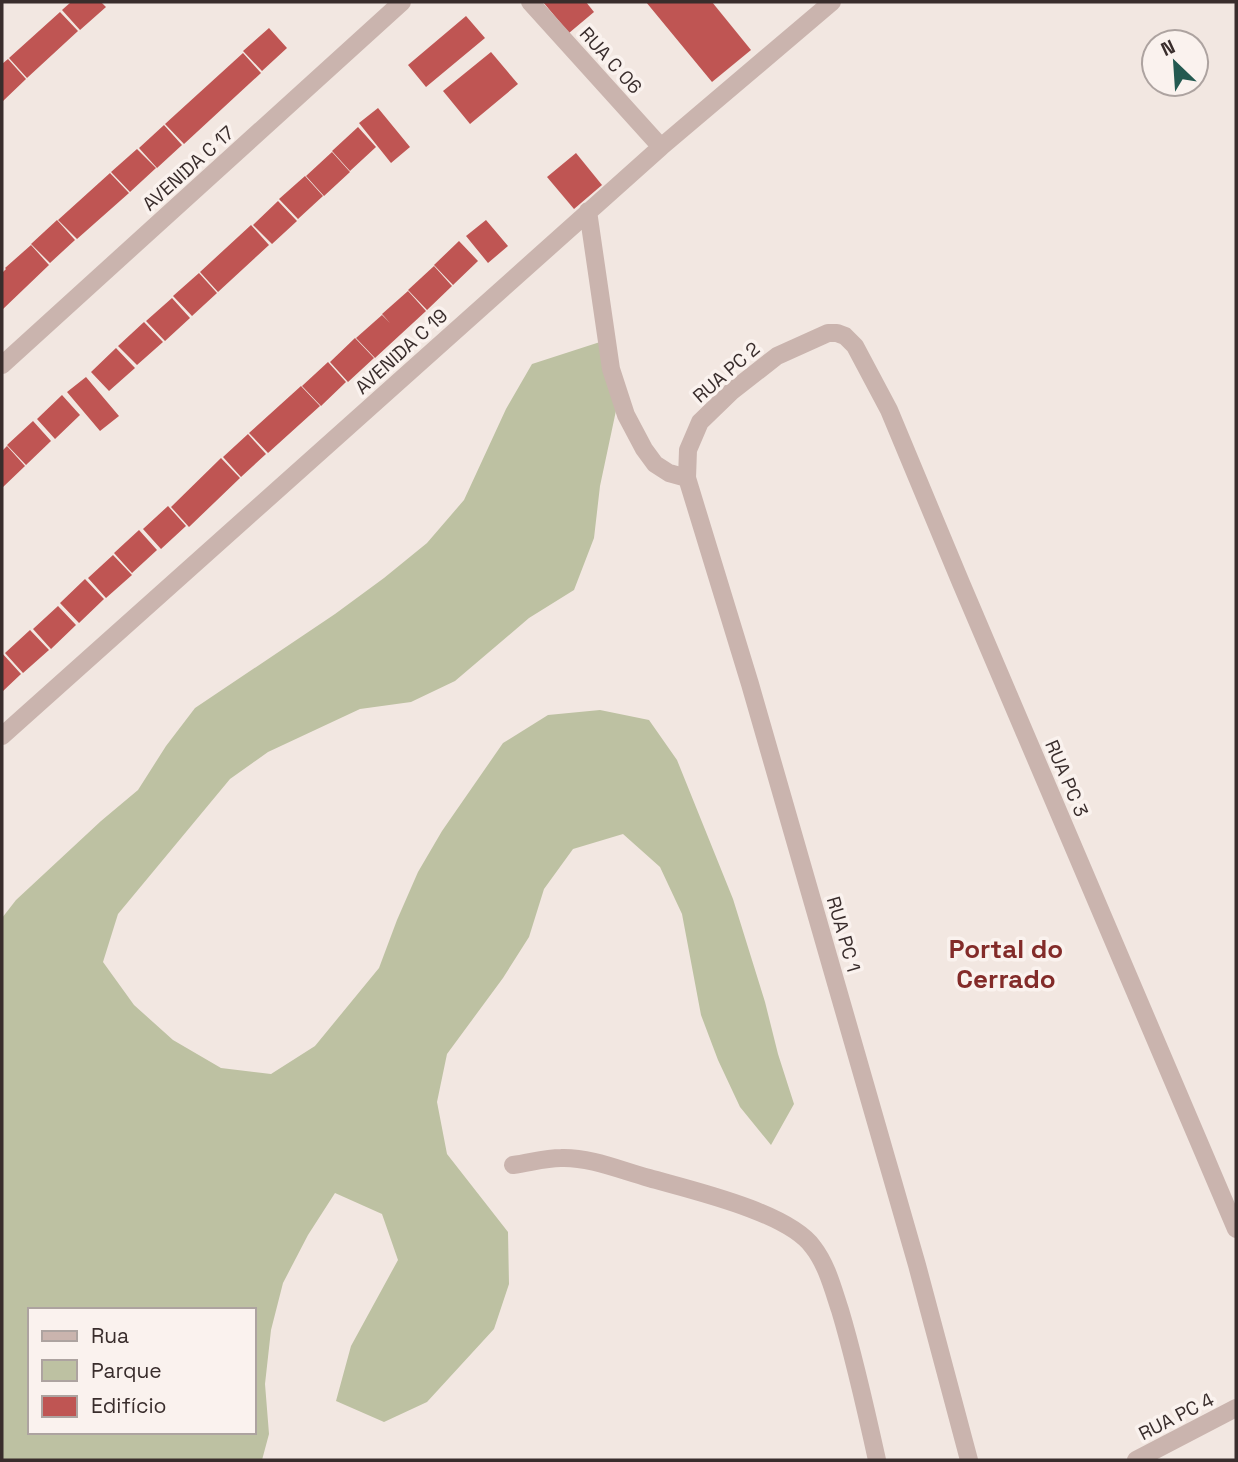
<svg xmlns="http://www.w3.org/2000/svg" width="1238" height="1462" font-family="'Space Grotesk',sans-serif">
	<rect width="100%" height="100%" fill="#f2e7e1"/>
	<path fill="#bdc1a2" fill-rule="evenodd" d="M600,342L621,387L600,486L594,538L574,590L529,618L455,681L411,702L360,709L268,752L230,779L118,914L103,962L134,1005L173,1040L221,1068L271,1074L315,1046L379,968L397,920L418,872L442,831L503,743L548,715L600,710L649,720L677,760L733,899L765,1002L778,1054L794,1104L771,1145L740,1107L718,1060L701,1015L682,914L660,867L623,834L573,849L544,889L529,937L503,978L447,1054L437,1102L447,1154L508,1232L509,1284L494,1329L427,1402L384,1422L336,1401L351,1346L398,1260L382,1214L335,1193L308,1235L283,1283L271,1330L265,1384L269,1434L262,1460H2V918L16,900L101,821L138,790L166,746L195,708L335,614L384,578L427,543L464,500L506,409L532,364ZM30,1310H254V1432H30Z"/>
	<path fill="#bf5553" d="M71,2H101L106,7L80,30L62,10Z
		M543,2H586L594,12L569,33Z
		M646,2H712L751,50L712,82Z
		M60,12L78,31L27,78L9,58Z
		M466,16L485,38L426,87L408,65Z
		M269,28L287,48L262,71L243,51Z
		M491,52L518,84L470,124L443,91Z
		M243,53L261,73L184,144L165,124Z
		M8,59L26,79L2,102V64Z
		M378,108L410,147L391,163L359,123Z
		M164,125L182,145L157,168L139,148Z
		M358,127L376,147L350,171L332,151Z
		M137,149L156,168L130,192L111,172Z
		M332,152L350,172L324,196L306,176Z
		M576,153L602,185L574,209L547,177Z
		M110,173L129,193L77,239L58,220Z
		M305,176L323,196L298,219L279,199Z
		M278,201L297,221L272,244L253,225Z
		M57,220L75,240L50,263L31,244Z
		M486,220L508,246L488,263L466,236Z
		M251,225L269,245L218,292L200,272Z
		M459,241L478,261L453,285L434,265Z
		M31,245L49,265L2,310V273L6,269L5,268Z
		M434,266L452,286L427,310L408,290Z
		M199,273L217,293L192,316L173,296Z
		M408,291L426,311L375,358L356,338L382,315L390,323L382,314Z
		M172,298L190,318L165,341L146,321Z
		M144,322L163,342L137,365L118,346Z
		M355,338L374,358L348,382L330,362Z
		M116,348L135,368L109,391L91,372Z
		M328,362L346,382L321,406L302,386Z
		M86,377L119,416L100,431L67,392Z
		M301,386L320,406L268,453L249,433Z
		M62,395L80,415L55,439L37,419Z
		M33,421L51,441L26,465L7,445Z
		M248,434L266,454L241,477L223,457Z
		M7,446L25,466L2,488V451Z
		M221,458L240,478L189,527L171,507Z
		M168,506L186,526L161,549L143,529Z
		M139,530L157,550L132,573L114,553Z
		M113,555L132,575L106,598L88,578Z
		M85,579L104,599L79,623L60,603Z
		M58,606L76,625L51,649L33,629Z
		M30,630L49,650L23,673L5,653Z
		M2,653L21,674L2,692Z"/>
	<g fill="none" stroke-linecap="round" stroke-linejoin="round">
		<path stroke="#cab4ae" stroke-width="18" d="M530,2L661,147
			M588,211L611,369L626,415L644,449L655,464L669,473L687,478
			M2,365L402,2
			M2,736L661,147L832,2
			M513,1165C529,1163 545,1158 561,1158C590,1157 620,1170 649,1178C691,1190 788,1212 813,1247C827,1265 833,1289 840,1310C855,1360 866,1410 877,1460
			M969,1460L917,1265L750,684L687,478L688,450L700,422L731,392L777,356L828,333H837L845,336L855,346L889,410L961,583L1236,1229
			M1136,1460L1236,1408"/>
	</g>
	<g text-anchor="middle" stroke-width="7" stroke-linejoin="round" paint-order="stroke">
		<g font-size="19" fill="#392d2c" stroke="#faf2ee">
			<text transform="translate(611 60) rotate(48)" y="7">RUA C 06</text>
			<text transform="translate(188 168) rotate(-42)" y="7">AVENIDA C 17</text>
			<text transform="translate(401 351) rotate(-42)" y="7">AVENIDA C 19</text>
			<text transform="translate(726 372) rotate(-41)" y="7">RUA PC 2</text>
			<text transform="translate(1067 778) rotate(67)" y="7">RUA PC 3</text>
			<text transform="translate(844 934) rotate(74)" y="7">RUA PC 1</text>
			<text transform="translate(1176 1416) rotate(-27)" y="7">RUA PC 4</text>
		</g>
		<g font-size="26" font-weight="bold" fill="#832b29" stroke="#faf2ee">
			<text x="1006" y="958">Portal do<tspan x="1006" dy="30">Cerrado</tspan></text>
		</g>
	</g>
	<rect width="1238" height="1462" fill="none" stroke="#392d2c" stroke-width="7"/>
	<rect x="28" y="1308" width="228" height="126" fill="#faf2ee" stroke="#ada3a0" stroke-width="2"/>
	<rect x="42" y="1331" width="35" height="10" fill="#cab4ae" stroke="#ada3a0" stroke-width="2"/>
	<text x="91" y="1343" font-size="21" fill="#392d2c">Rua</text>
	<rect x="42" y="1360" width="35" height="21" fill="#bdc1a2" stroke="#ada3a0" stroke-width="2"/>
	<text x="91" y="1378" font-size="21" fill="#392d2c">Parque</text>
	<rect x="42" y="1396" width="35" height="21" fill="#bf5553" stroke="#ada3a0" stroke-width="2"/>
	<text x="91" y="1413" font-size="21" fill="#392d2c">Edifício</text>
	<g transform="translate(1175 63) rotate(335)"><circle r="33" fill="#faf2ee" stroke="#ada3a0" stroke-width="2"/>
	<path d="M0-5L12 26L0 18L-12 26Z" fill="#235950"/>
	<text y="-10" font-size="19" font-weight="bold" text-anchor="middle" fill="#392d2c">N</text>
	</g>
</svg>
